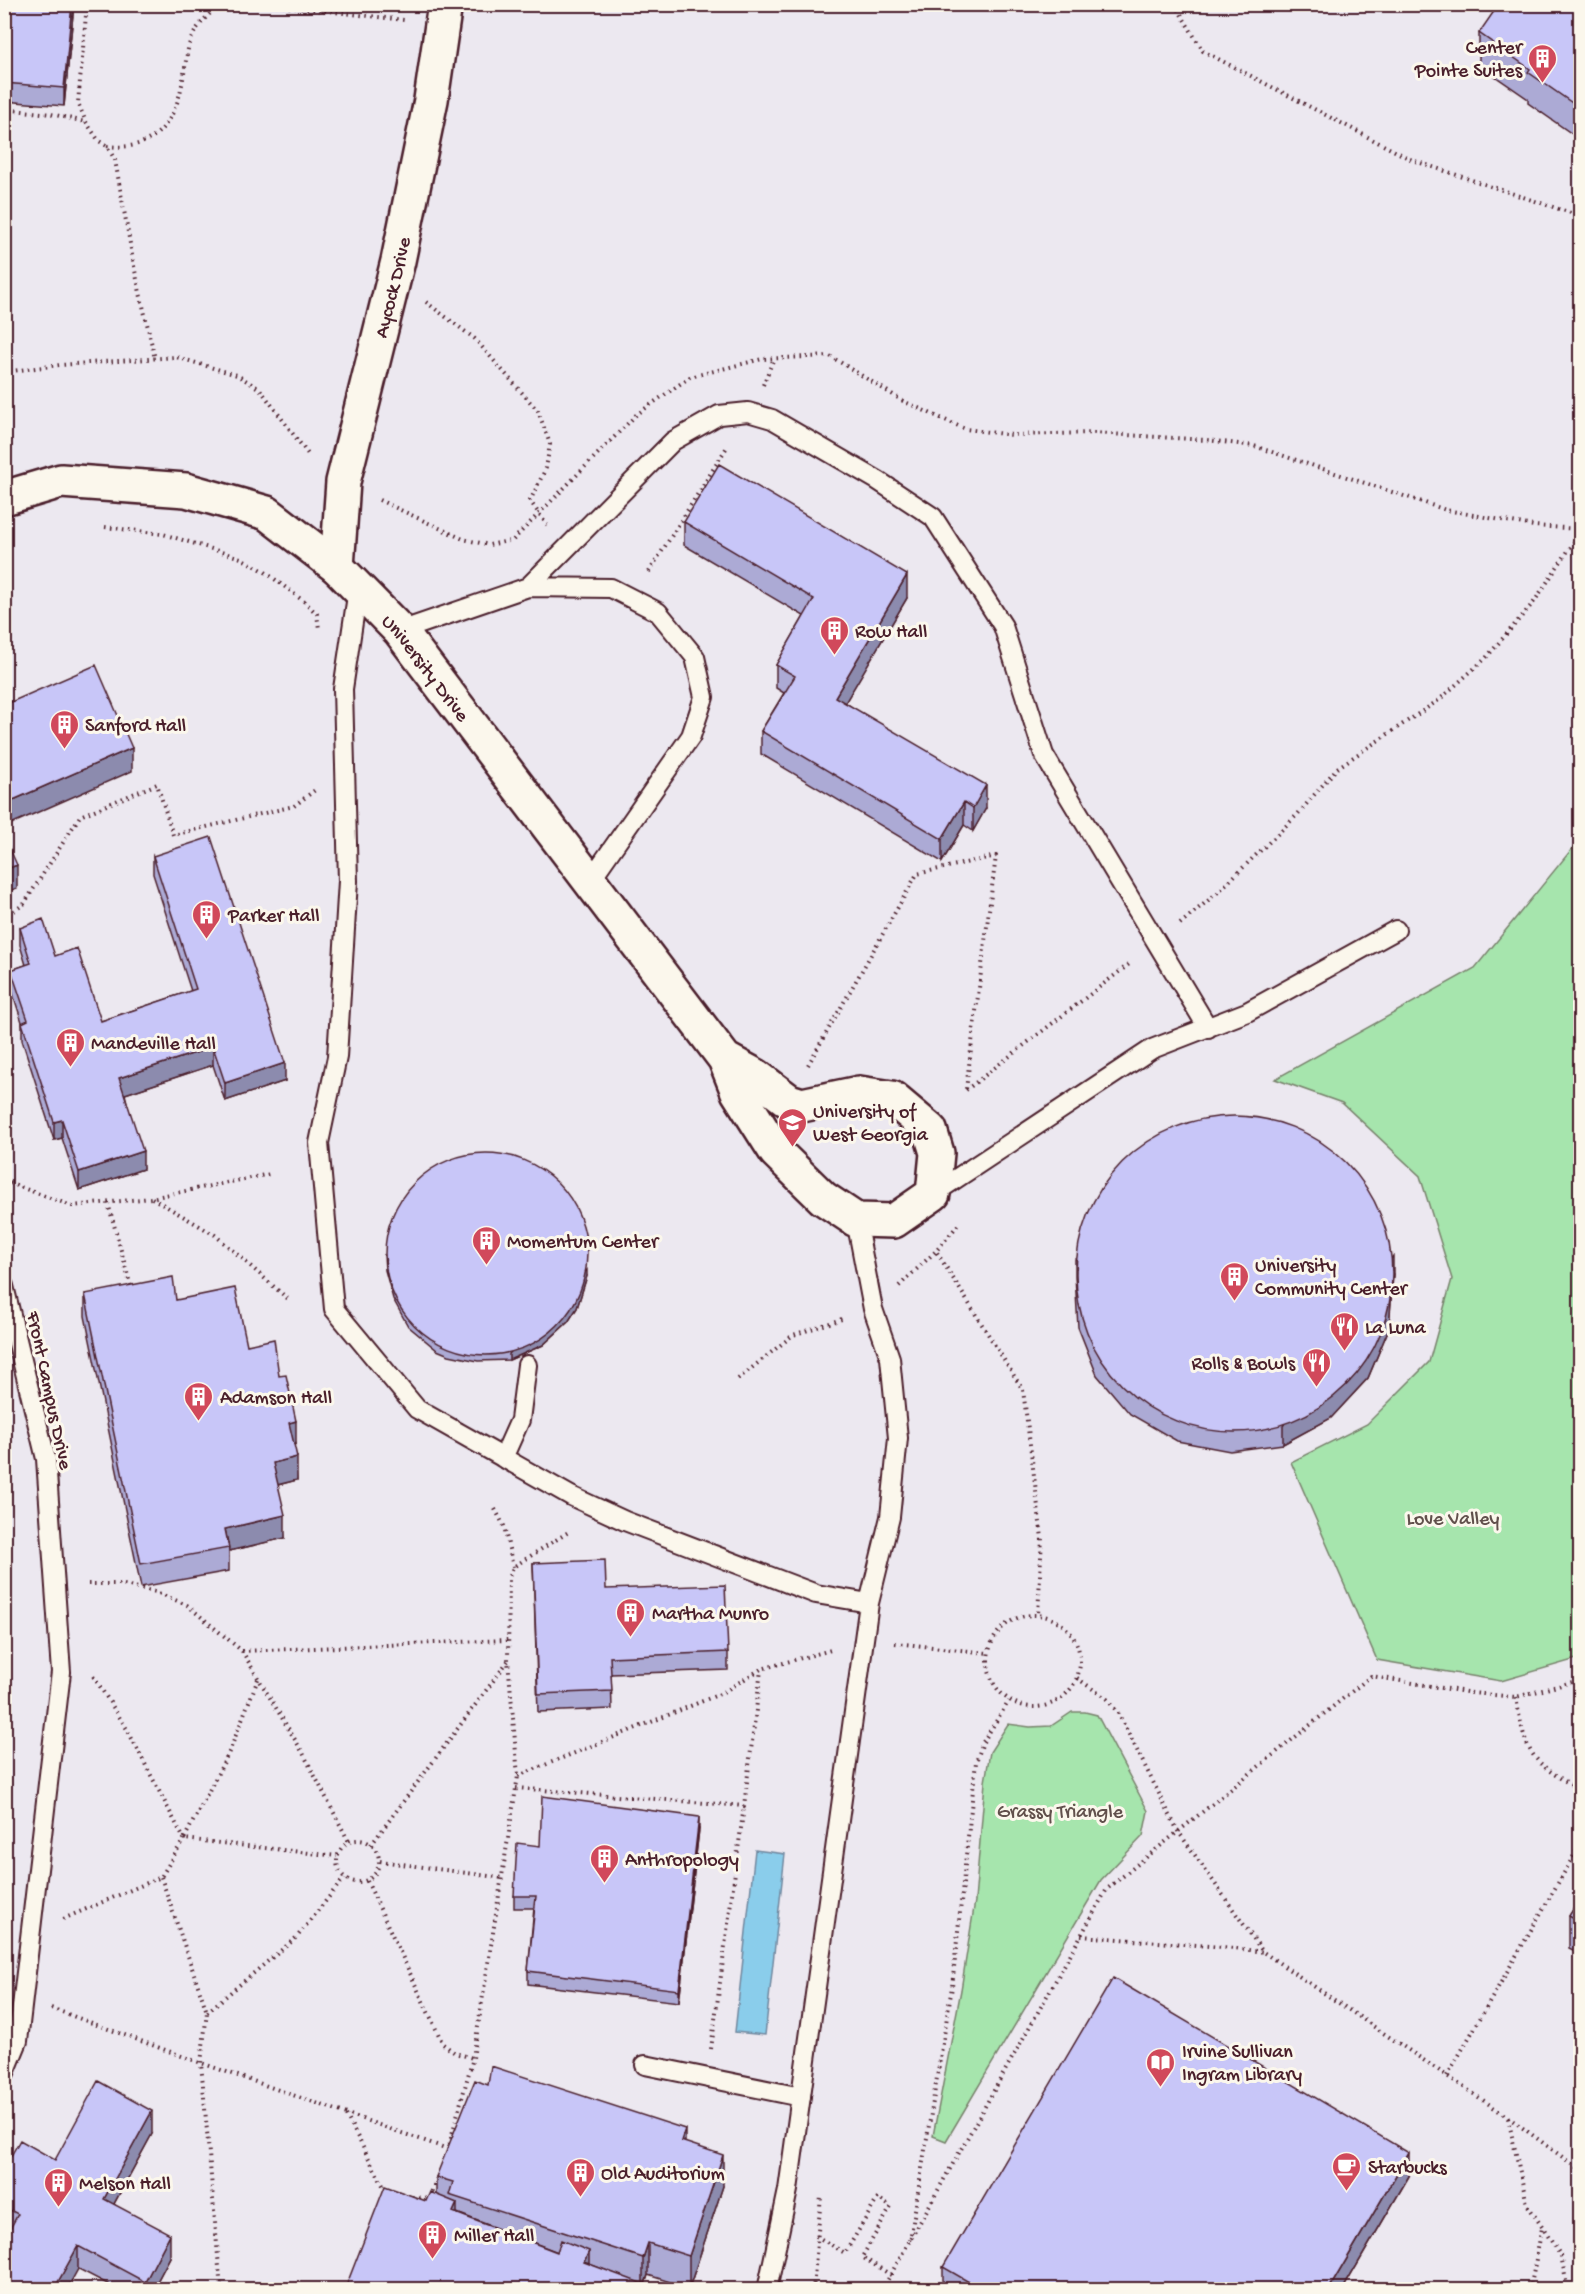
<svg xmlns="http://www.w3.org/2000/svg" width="1585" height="2294" font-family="'Gochi Hand',sans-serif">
	<rect width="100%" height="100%" fill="#fbf7ec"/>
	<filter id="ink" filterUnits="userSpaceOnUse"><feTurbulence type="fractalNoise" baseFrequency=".0167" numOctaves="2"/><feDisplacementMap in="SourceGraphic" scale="12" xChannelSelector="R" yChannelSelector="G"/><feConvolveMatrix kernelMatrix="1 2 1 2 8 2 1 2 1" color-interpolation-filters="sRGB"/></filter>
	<g filter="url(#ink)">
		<path fill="#ece8f0" d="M5,5H1580V2289H5Z"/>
		<path fill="#a6e5ad" stroke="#78826c" stroke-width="1.5" d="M1580,839V1658L1501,1681L1377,1660L1291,1462L1367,1424L1429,1362L1452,1279L1420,1176L1342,1103L1275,1079L1475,968Z
			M1072,1712H1085L1097,1715L1148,1811L1143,1836L1101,1880L946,2141L933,2136L961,1990L975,1901L985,1782L990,1752L1008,1724L1030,1727L1051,1726Z"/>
		<path fill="#8acdeb" stroke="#70879e" stroke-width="1.5" d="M755,1850L785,1854L765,2035L735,2032Z"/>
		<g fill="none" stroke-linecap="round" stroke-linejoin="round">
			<defs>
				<path id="service" d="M528,587L673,441L719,415L748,412L772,419L877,480L933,517L1003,626L1044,755L1208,1028
					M358,589L343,689L348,881L337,1057L319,1143L334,1309L417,1409L571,1496L625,1521L816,1594L869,1603L890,1517L898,1438L890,1358L873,1309L856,1220
					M400,631L528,587L611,588L658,612L695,657L704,697L691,736L589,882
					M933,1194L1152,1049L1247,1012L1396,930
					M4,1286L46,1459L61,1672L18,2041L4,2075
					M503,1458L520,1420L527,1365
					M645,2065L801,2097
					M767,2290L788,2190L869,1603"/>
				<g id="minor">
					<path id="s1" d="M4,498L61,481L186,490L267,513L337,567L400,631L725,1059L738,1092L776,1152L823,1198L856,1220L894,1221L933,1194L937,1153L930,1130L892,1098L859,1093L802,1105L789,1101L756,1076L725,1059"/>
					<path id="s2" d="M337,567L343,482L398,261L431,100L445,4"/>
				</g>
			</defs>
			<use href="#service" stroke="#4a1f2b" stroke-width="22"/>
			<use href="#minor" stroke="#4a1f2b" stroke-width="38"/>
			<path stroke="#4a1f2b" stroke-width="4" stroke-dasharray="1.5 4.5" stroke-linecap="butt" d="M87,4L78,103L86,122L99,141L107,146L115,160L134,266L155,359
				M265,4L404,20
				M1175,4L1203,51L1412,160L1580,216
				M4,109L51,114L85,122
				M107,146C154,152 176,122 183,79C186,65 186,52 191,39C198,24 209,14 221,4
				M426,302L475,339L538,411L550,444L546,468L530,501L547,525
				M4,372L60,365L176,357L237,375L260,389L310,457
				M763,385L774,358
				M379,500L463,539L489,545L513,540L636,415L690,377L762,359L830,356L903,401L965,429L1012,435L1094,433L1207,440L1254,446L1446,510L1534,526L1580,529
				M105,527L163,534L241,558L264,571L306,603L317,614L319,629
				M649,572L727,447
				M4,918L24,904L80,816L157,784L173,835L294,806L315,790
				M1180,924L1217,893L1298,814L1337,768L1439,700L1485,659L1534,602L1580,533
				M808,1065L917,874L996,856L966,1089
				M966,1090L1132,962
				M4,1181L72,1206L151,1198L270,1174
				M152,1198L215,1235L288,1299
				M108,1203L131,1287
				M958,1225L936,1251L1023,1390L1042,1538L1038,1615
				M899,1286L936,1251
				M738,1379L793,1335L845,1318
				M495,1509L504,1526L513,1567
				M88,1584H120L156,1592L187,1605L242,1651L303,1753L349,1842
				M988 1661a46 46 0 1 1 92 0a46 46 0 1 1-92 0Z
				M895,1643L988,1653
				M242,1651L508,1640
				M1077,1678L1107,1699L1118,1713L1178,1831L1263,1952L1508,2117L1580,2170
				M258,1679L230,1750L184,1839L337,1856
				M1516,1697C1526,1755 1529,1760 1580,1790
				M518,1776L720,1694L761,1669L831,1650
				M516,1788L744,1806L761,1670
				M1578,1789L1580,1779
				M337 1861a21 21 0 1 1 42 0a21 21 0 1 1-42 0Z
				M371,1845L508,1661
				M380,1861L503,1878
				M161,1877L207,2012L201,2063L221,2290
				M367,1881L443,2044L455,2053L473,2058
				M63,1919L161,1877L184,1839L127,1729L93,1676
				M1081,1936L1235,1948L1263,1952
				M51,2008L201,2063L448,2149L473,2058L518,1776L508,1660L509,1579L513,1567L570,1531
				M207,2012L297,1937L344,1878
				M711,2049L744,1806
				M1447,2076L1580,1845
				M346,2115L386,2191
				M1508,2118L1527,2204L1561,2256L1568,2290
				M412,2197L429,2198L438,2175
				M816,2236L845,2253L878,2198L891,2207L862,2257L891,2275
				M910,2240L952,1987L976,1762L983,1742L1009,1701
				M813,2290L821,2196
				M882,2290L1107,1889L1371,1676L1472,1693L1516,1697L1580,1680
				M1530,2290L1542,2228"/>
			<use href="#service" stroke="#fbf7ec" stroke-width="18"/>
			<use href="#minor" stroke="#fbf7ec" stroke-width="33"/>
		</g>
		<path fill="#acaad5" stroke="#4a1f2b" stroke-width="1.5" d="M4,4H74L64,106L4,101Z
			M1581,4V137L1580,136L1578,138L1528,103V99L1479,65V33Z
			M684,522L907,598L845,702L986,808L973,831L964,825L942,862L761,754V731L784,693L776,688V665L804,616L684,545Z
			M153,856L285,1081L225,1101L213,1065L125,1094L143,1169L79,1190L62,1138L54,1140L22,1040V1022L11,988V970L26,965L20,945V928L55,956L101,1021L191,991L153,874Z
			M384,1255L587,1276L577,1308L568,1322L543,1345L509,1360L478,1361L449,1355L437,1350L408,1326L393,1299L385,1270Z
			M1075,1259L1393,1274L1389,1328L1368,1378L1331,1418L1283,1444L1230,1451L1177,1441L1130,1414L1097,1375L1078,1327L1075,1276Z
			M85,1294L176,1300L247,1345L279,1376L296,1444L294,1445L297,1480L278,1485L285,1538L229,1551V1571L141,1587L85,1316Z
			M533,1563L606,1589L728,1652V1670L611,1674L612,1709L538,1712Z
			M699,1829L679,2002L528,1984V1971L534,1908H514V1896L540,1846Z
			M1581,1897V1954L1569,1948V1916Z
			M488,2085L685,2143L723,2186L689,2288L648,2275L645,2285L654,2289L426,2201L436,2195V2177Z
			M152,2134L114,2204L170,2257L153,2289H117L4,2230V2168L55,2160Z
			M1409,2176L1343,2289H943V2267Z"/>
		<path fill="#8c8bae" stroke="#4a1f2b" stroke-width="1.5" d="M72,4H74L64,106V88Z
			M1580,104V136L1578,138V107Z
			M907,575V598L835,720V697Z
			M132,748V771L4,827V804Z
			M986,785V808L973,831V808Z
			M964,802V825L942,862V839Z
			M17,865V888L4,893V870Z
			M213,1047V1065L119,1096V1078Z
			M285,1063V1081L225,1101V1083Z
			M62,1120V1138L54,1140V1122Z
			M143,1151V1169L79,1190V1172Z
			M1393,1256V1274L1389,1328L1368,1378L1331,1418L1283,1444V1426Z
			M587,1270V1276L577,1308L568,1322L543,1345L509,1360V1354Z
			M296,1421V1444L289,1446V1423Z
			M297,1457V1480L273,1486V1463Z
			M285,1515V1538L229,1551L225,1529Z
			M699,1817V1829L679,2002V1990Z
			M152,2111V2134L104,2222V2199Z
			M685,2129V2161L681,2141Z
			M1409,2153V2176L1343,2289H1329Z
			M723,2155V2186L689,2288V2256Z
			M457,2203V2234L453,2212Z
			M170,2234V2257L153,2289H145V2282Z
			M648,2243V2275L643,2289V2258Z
			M78,2246V2269L67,2289H54Z
			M589,2251V2282L584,2262Z"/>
		<path fill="#c8c6f8" stroke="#4a1f2b" stroke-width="1.5" d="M4,4H72L64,88L4,83Z
			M1499,4H1581V105L1580,104L1578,107L1528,72L1530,69L1479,33Z
			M719,464L907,575L835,697L986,785L973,808L964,802L942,839L761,731L795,676L776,665L814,599L684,522Z
			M96,665L132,748L4,804V705Z
			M4,836L17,865L4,870Z
			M211,837L285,1063L225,1083L213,1047L119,1078L143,1151L79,1172L62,1120L54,1122L22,1023L28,1020L11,970L31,963L20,928L43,919L55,956L77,948L101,1021L196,989L153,856Z
			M1076 1274a158 158 0 1 1 316 0a158 158 0 1 1-316 0Z
			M385 1254a101 101 0 1 1 202 0a101 101 0 1 1-202 0Z
			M173,1277L176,1300L235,1288L247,1345L274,1339L279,1376L286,1375L296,1421L289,1423L297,1457L273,1463L285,1515L225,1529L229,1548L141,1564L85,1294Z
			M605,1560L606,1589L725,1585L728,1652L610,1657L612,1691L538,1694L533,1563Z
			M542,1796L699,1817L679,1990L528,1971L536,1896H514L517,1843L540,1846Z
			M1581,1897V1923L1569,1916Z
			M1113,1978L1409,2153L1329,2289H981L943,2267Z
			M491,2066L685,2129L681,2141L723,2155L689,2256L648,2243L643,2258L449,2195L453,2182L436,2177L475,2080L488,2085Z
			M98,2081L152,2111L104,2199L170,2234L145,2282L78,2246L54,2289H4V2240L18,2214L4,2207V2168L20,2140L55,2160Z
			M385,2186L426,2201L430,2192L457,2203L453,2212L557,2252L561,2240L589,2251L584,2262L654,2288L653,2289H345Z"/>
	</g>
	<defs>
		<symbol id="building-pin" viewBox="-11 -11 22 30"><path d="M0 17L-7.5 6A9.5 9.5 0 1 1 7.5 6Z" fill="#d1495b" stroke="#fbf7ec"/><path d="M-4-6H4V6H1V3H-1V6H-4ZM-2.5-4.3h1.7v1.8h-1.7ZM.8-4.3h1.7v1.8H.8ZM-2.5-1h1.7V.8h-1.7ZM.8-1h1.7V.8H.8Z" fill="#fff"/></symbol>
		<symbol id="university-pin" viewBox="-11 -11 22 30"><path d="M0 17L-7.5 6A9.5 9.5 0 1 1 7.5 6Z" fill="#d1495b" stroke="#fbf7ec"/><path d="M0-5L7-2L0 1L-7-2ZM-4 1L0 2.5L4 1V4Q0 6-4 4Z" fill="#fff"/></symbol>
		<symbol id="restaurant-pin" viewBox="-11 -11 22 30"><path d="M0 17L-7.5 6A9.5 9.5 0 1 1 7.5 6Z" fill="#d1495b" stroke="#fbf7ec"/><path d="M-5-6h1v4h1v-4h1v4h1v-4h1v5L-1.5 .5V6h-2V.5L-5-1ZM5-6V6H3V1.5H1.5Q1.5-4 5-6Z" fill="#fff"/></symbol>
		<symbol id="library-pin" viewBox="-11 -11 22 30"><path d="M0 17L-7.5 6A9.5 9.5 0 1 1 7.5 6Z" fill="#d1495b" stroke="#fbf7ec"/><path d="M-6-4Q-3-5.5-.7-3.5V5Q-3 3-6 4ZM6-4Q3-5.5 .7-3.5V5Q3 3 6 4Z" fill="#fff"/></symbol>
		<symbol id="cafe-pin" viewBox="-11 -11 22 30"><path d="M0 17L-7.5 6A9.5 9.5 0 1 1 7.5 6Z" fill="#d1495b" stroke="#fbf7ec"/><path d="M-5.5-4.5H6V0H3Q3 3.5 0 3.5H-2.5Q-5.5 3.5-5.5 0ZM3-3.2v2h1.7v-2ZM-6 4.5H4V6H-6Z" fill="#fff"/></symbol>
	</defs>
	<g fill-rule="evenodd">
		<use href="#building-pin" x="1526" y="42" width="33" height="45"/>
		<use href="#building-pin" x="818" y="614" width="33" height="45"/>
		<use href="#building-pin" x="48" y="708" width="33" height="45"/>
		<use href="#building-pin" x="190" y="898" width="33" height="45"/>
		<use href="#building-pin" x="54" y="1026" width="33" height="45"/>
		<use href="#university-pin" x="776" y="1106" width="33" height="45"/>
		<use href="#building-pin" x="470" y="1224" width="33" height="45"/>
		<use href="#building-pin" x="1218" y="1260" width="33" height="45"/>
		<use href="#restaurant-pin" x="1328" y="1310" width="33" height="45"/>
		<use href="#restaurant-pin" x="1300" y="1346" width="33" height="45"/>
		<use href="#building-pin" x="182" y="1380" width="33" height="45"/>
		<use href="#building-pin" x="614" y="1596" width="33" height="45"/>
		<use href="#building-pin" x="588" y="1842" width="33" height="45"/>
		<use href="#library-pin" x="1144" y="2046" width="33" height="45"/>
		<use href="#cafe-pin" x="1330" y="2150" width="33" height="45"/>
		<use href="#building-pin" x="564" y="2156" width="33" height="45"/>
		<use href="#building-pin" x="42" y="2166" width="33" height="45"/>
		<use href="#building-pin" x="416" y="2218" width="33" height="45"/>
	</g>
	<g text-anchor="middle" stroke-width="6" stroke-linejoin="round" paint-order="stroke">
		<g font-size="20" fill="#4a1f2b" stroke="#fbf7ec" text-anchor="start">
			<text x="1522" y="53" text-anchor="end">Center<tspan x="1522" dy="23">Pointe Suites</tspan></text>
			<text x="855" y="637">Row Hall</text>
			<text x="85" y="731">Sanford Hall</text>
			<text x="228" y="921">Parker Hall</text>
			<text x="91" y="1049">Mandeville Hall</text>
			<text x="813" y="1117">University of<tspan x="813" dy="23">West Georgia</tspan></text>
			<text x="507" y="1247">Momentum Center</text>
			<text x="1255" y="1271">University<tspan x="1255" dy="23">Community Center</tspan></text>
			<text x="1365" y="1333">La Luna</text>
			<text x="1295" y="1369" text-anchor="end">Rolls &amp; Bowls</text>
			<text x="220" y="1403">Adamson Hall</text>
			<text x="652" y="1619">Martha Munro</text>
			<text x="625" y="1865">Anthropology</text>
			<text x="1182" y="2057">Irvine Sullivan<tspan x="1182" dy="23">Ingram Library</tspan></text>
			<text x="1368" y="2173">Starbucks</text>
			<text x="601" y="2179">Old Auditorium</text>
			<text x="79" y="2189">Melson Hall</text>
			<text x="454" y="2241">Miller Hall</text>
		</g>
		<g font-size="20" fill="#4a1f2b" stroke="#fbf7ec">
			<text dy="7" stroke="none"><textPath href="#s2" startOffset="286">Aycock Drive</textPath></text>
			<text dy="7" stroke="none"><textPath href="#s1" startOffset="492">University Drive</textPath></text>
			<text transform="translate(51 1390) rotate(78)" y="7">Front Campus Drive</text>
		</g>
		<g font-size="20" fill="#61504c" stroke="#fbf7ec">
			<text x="1453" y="1524">Love Valley</text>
			<text x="1060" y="1817">Grassy Triangle</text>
		</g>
	</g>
	<rect width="1585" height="2294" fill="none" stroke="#fbf7ec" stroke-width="24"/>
	<rect x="12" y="12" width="1561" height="2270" fill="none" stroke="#4a1f2b" stroke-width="2" filter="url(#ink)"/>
</svg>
